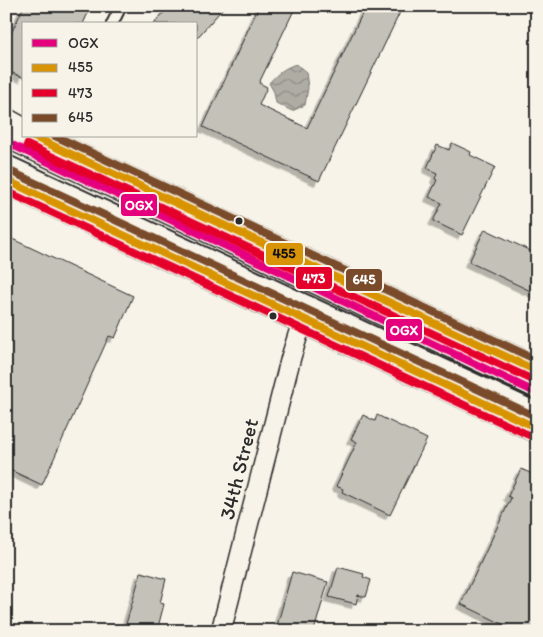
<svg xmlns="http://www.w3.org/2000/svg" width="543" height="637" font-family="Itim,sans-serif">
	<defs>
		<pattern id="water-waves" width="16" height="10" patternUnits="userSpaceOnUse" patternTransform="scale(1.25)"><rect width="16" height="10" fill="#afaca4"/><path d="M0 5q4-4 8 0t8 0" fill="none" stroke="#8f8c86"/></pattern>
		<filter id="shadow"><feDropShadow dx="-4.5" dy="4.5" stdDeviation="0" flood-color="#0004"/></filter>
	</defs>
	<rect width="100%" height="100%" fill="#f7f3e8"/>
	<filter id="ink" filterUnits="userSpaceOnUse"><feTurbulence type="fractalNoise" baseFrequency=".02" numOctaves="2"/><feDisplacementMap in="SourceGraphic" scale="10" xChannelSelector="R" yChannelSelector="G"/><feConvolveMatrix kernelMatrix="1 2 1 2 8 2 1 2 1" color-interpolation-filters="sRGB"/></filter>
	<g filter="url(#ink)">
		<path fill="url(#water-waves)" stroke="#7a7874" d="M296,64L306,72L308,88L305,105L292,111L276,103L274,92L269,83C278,73 284,68 296,64Z"/>
		<path fill="#c4c1b9" stroke="#2b2b2b" filter="url(#shadow)" d="M24,6H91L83,24H24V78L6,70V44Z
			M169,6H225L196,39V24H154Z
			M259,6H296L259,83L267,87L259,105L307,128L366,6H403L319,181L203,127Z
			M452,143L471,152L470,155L495,167L462,235L433,221L442,203L429,197L437,180L435,179L437,173L427,168L437,145L449,150Z
			M485,229L537,254V294L469,262Z
			M6,236L133,296L115,338L109,336L42,485L6,468Z
			M363,415L375,421L377,415L427,439L390,515L342,492L343,489L336,486L357,442L351,439Z
			M521,469L537,476V631H517L461,604L511,498L508,496Z
			M338,567L364,574L363,577L371,580L366,597L358,595L356,604L329,597Z
			M141,572L166,579L160,603L164,604L157,631H124Z
			M292,572L328,582L314,631H294L277,626Z"/>
		<g fill="none" stroke-linecap="round" stroke-linejoin="round">
			<defs>
				<path id="service" d="M112,24L121,6
					M6,142L537,393
					M6,160L537,408"/>
				<path id="minor" d="M221,631L291,357L303,319"/>
				<path id="primary" d="M6,123L24,133
					M31,136L537,371
					M6,180L537,428"/>
			</defs>
			<use href="#service" stroke="#2b2b2b" stroke-width="14"/>
			<use href="#minor" stroke="#2b2b2b" stroke-width="22"/>
			<use href="#primary" stroke="#2b2b2b" stroke-width="31"/>
			<use href="#service" stroke="#f7f3e8" stroke-width="10"/>
			<use href="#minor" stroke="#f7f3e8" stroke-width="19"/>
			<use href="#primary" stroke="#f7f3e8" stroke-width="28"/>
			<defs>
				<path id="bus-1" d="M6,142L537,393"/>
				<path id="bus-2" d="M32,136L537,371
					M6,180L537,428"/>
				<path id="bus-3" d="M27,145L533,380
					M6,191L533,437"/>
				<path id="bus-4" d="M55,136L537,360
					M10,171L537,417"/>
			</defs>
			<use href="#bus-1" stroke="#f7f3e8" stroke-width="11"/>
			<use href="#bus-2" stroke="#f7f3e8" stroke-width="11"/>
			<use href="#bus-3" stroke="#f7f3e8" stroke-width="11"/>
			<use href="#bus-4" stroke="#f7f3e8" stroke-width="11"/>
			<use href="#bus-1" stroke="#e5007d" stroke-width="8"/>
			<use href="#bus-2" stroke="#d89406" stroke-width="8"/>
			<use href="#bus-3" stroke="#e4002b" stroke-width="8"/>
			<use href="#bus-4" stroke="#7a4b2a" stroke-width="8"/>
		</g>
	</g>
	<g fill="#2b2b2b" stroke="#f7f3e8" stroke-width="2">
		<circle cx="239" cy="221" r="4.5"/>
		<circle cx="273" cy="316" r="4.5"/>
	</g>
	<g text-anchor="middle" stroke-width="4" stroke-linejoin="round" paint-order="stroke">
		<g font-size="21" fill="#2b2b2b" stroke="#f7f3e8">
			<text transform="translate(239 469) rotate(-76)" y="7">34th Street</text>
		</g>
	</g>
	<g stroke="#f7f3e8" stroke-width="2">
		<rect x="120" y="193" width="38" height="24" rx="5" fill="#e5007d"/>
		<rect x="265" y="242" width="39" height="24" rx="5" fill="#d89406"/>
		<rect x="295" y="266" width="38" height="24" rx="5" fill="#e4002b"/>
		<rect x="345" y="268" width="38" height="24" rx="5" fill="#7a4b2a"/>
		<rect x="385" y="318" width="38" height="24" rx="5" fill="#e5007d"/>
	</g>
	<g font-size="14" text-anchor="middle" font-weight="bold" fill="#fff">
		<text x="139" y="210">OGX</text>
		<text x="314" y="283">473</text>
		<text x="364" y="284">645</text>
		<text x="404" y="335">OGX</text>
	</g>
	<g font-size="14" text-anchor="middle" font-weight="bold" fill="#111">
		<text x="284" y="258">455</text>
	</g>
	<rect width="543" height="637" fill="none" stroke="#f7f3e8" stroke-width="25"/>
	<rect x="12" y="12" width="518" height="612" fill="none" stroke="#2b2b2b" stroke-width="2" filter="url(#ink)"/>
	<rect x="22" y="22" width="175" height="115" fill="#f7f3e8" stroke="#a5a39c"/>
	<rect x="32" y="39" width="25" height="8" fill="#e5007d" stroke="#a5a39c"/>
	<text x="68" y="48" font-size="15" fill="#2b2b2b">OGX</text>
	<rect x="32" y="64" width="25" height="8" fill="#d89406" stroke="#a5a39c"/>
	<text x="68" y="72" font-size="15" fill="#2b2b2b">455</text>
	<rect x="32" y="89" width="25" height="8" fill="#e4002b" stroke="#a5a39c"/>
	<text x="68" y="98" font-size="15" fill="#2b2b2b">473</text>
	<rect x="32" y="114" width="25" height="8" fill="#7a4b2a" stroke="#a5a39c"/>
	<text x="68" y="122" font-size="15" fill="#2b2b2b">645</text>
</svg>
